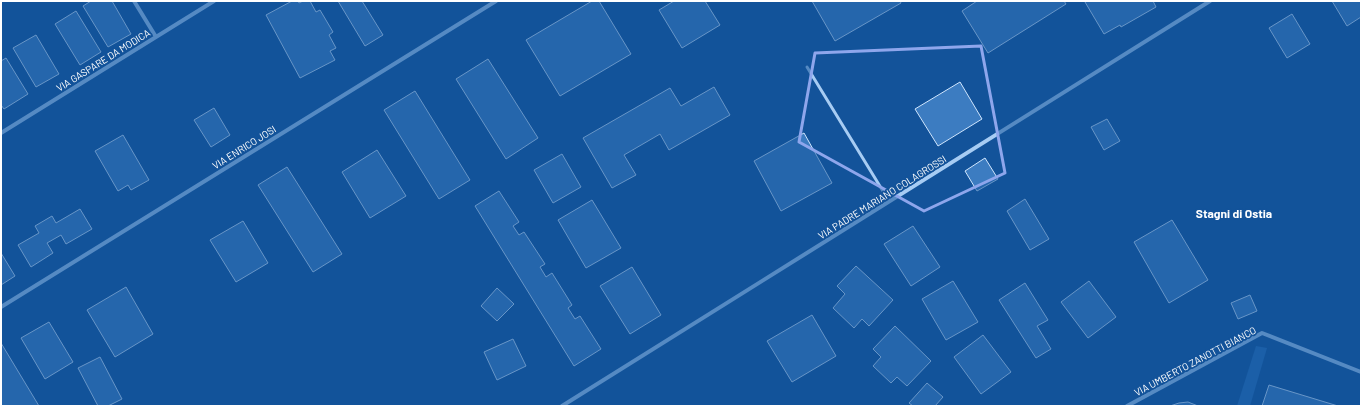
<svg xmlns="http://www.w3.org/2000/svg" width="1362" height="407" font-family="Barlow,sans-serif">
	<rect width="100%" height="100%" fill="#13539a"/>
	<path fill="#266db8" d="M1256,346L1267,348L1250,406H1237Z"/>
	<path fill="#3c7cc1" stroke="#cfe5fd" d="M91,1H112L131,34L108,47L83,6Z
		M292,1H298L299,3L303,1H310L316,12L320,10L333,32L329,35L336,48L330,51L335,60L300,78L266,15Z
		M338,1H362L383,35L365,46Z
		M592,1H599L631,54L560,96L526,40Z
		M674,1H705L720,25L682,48L659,10Z
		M812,1H900L901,3L835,41Z
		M977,1H1064L1066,4L988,53L962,11Z
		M1087,1H1153L1156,7L1121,27L1120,25L1104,34L1085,2Z
		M1332,1H1361V17L1347,26Z
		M76,11L101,52L80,65L55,24Z
		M1292,14L1310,44L1287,58L1269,28Z
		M36,35L59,74L36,87L13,48Z
		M6,58L28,94L4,109L1,105V61Z
		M488,59L538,138L506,159L456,79Z
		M960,82L982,119L938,146L915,109Z
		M714,87L730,115L669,150L660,134L624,155L636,175L612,188L583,138L670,88L681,106Z
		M415,91L470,180L439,199L384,110Z
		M214,108L230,135L211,147L194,120Z
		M1107,119L1120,141L1104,150L1091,127Z
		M804,133L832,183L781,211L754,161Z
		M123,135L149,180L131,190L128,185L118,191L95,151Z
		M377,150L406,196L370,218L342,172Z
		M562,154L581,187L553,203L534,170Z
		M985,158L998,179L977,191L965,171Z
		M287,167L342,254L313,272L258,185Z
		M499,191L519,222L513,226L519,235L524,232L545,264L540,267L546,277L552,273L572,305L568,308L575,319L580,316L601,349L574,366L475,206Z
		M1025,199L1049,239L1030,250L1007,211Z
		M592,200L621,248L586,268L558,220Z
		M80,209L92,229L66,244L61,235L47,243L53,253L31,267L18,245L39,233L35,226L52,216L56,223Z
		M1172,220L1208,280L1169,303L1134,242Z
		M243,221L268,263L236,282L210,240Z
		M913,226L940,267L911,286L884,244Z
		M1,253L15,276L1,285Z
		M856,266L893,300L869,326L862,319L854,328L833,308L845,294L837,286Z
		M632,267L661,315L630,334L600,286Z
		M953,281L978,322L946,340L922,299Z
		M1089,281L1116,317L1088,338L1061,302Z
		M1025,283L1048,320L1037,326L1051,349L1036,358L999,300Z
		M126,287L153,334L115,357L87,310Z
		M497,288L514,304L497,321L481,306Z
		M1250,295L1257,311L1238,319L1231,303Z
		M812,315L836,356L792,382L767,341Z
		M49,322L73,362L45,379L21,338Z
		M895,326L931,361L907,386L897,377L891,383L873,366L881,357L873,349Z
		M983,335L1011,372L981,394L954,357Z
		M513,339L526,366L497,380L484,352Z
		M1,343L39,406H1Z
		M100,357L122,399L108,406H98L78,368Z
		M927,383L943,397L935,406H913L909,403Z
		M1269,385L1338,406H1262Z
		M1188,402L1198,406H1170L1179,403Z"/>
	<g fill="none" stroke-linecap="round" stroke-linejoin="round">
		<path stroke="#a7ccf3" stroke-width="3" d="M807,67L889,201"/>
		<path stroke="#a7ccf3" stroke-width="4" d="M134,1L156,37
			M1,133L214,1
			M1,307L496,1
			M562,406L1210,1
			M1127,406L1262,333L1361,372"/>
	</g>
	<path d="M0 0H1362V407H0ZM981,46L1005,173L924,211L799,142L815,53Z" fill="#13539a" fill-opacity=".55" fill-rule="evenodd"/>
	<path fill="none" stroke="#8ea6ec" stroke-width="3" stroke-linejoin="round" d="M981,46L1005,173L924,211L799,142L815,53Z"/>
	<g text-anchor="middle" stroke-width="3.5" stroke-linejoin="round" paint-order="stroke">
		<g font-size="10" fill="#fff" stroke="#13539a">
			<text transform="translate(103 60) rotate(-32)" y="4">VIA GASPARE DA MODICA</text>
			<text transform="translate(244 147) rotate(-32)" y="4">VIA ENRICO JOSI</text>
			<text transform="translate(882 197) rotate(-32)" y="4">VIA PADRE MARIANO COLAGROSSI</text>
			<text transform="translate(1195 361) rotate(-28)" y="4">VIA UMBERTO ZANOTTI BIANCO</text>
		</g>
		<g font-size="12" font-weight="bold" fill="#fff" stroke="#13539a">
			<text x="1234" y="218">Stagni di Ostia</text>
		</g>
	</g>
	<rect width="1362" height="407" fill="none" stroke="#ffffff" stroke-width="4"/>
</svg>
